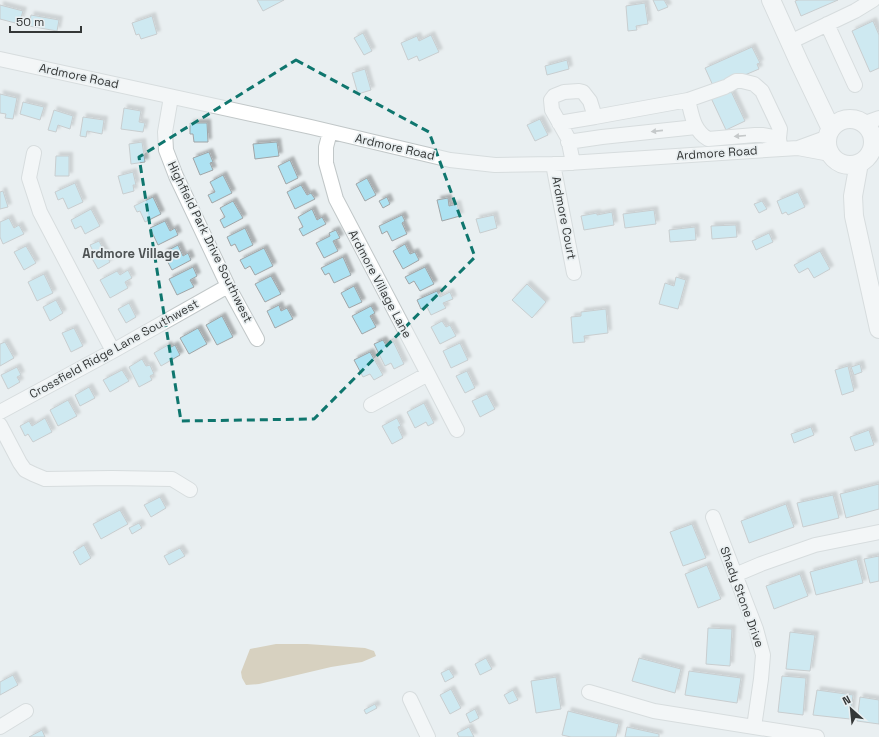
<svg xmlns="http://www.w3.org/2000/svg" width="879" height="737" font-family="'Space Grotesk',sans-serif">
	<defs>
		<filter id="shadow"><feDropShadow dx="3.5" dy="-3.5" stdDeviation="1" flood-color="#0004"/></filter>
	</defs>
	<rect width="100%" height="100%" fill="#e9eff1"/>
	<path fill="#c0ad85" d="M276,644H307L365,648L374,651L376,656L362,662L331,667L259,684L246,685L242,678L241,672L250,649Z"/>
	<path fill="#ade2f2" stroke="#a0a5a7" filter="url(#shadow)" d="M257,0H284L263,11Z
		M653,0H664L668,7L658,11Z
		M798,0H838L801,16L795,1Z
		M645,3L648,24L636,26L637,30L628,31L626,6Z
		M0,5L23,11L19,24L0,19Z
		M31,15L59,20L57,31L29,26Z
		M152,16L157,34L141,39L139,34L136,35L132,23Z
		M873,21L879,35V68L870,72L852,31Z
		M363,33L372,51L364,55L354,38Z
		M431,35L439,52L419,61L417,56L408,60L401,43L417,36L419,41Z
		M752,47L760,63L757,64L759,69L714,88L705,68Z
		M567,60L569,69L547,75L545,66Z
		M365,69L371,90L358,94L352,73Z
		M730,89L745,121L726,130L711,98Z
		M0,94L17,98L13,119L5,118L6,114L0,113Z
		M23,102L44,107L40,120L20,114Z
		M124,108L141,111L139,122L145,123L143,132L121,129Z
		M54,110L73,116L70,129L58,125L56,132L48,130Z
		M83,117L104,120L102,134L87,131L86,137L80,136Z
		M540,119L548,135L535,141L527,125Z
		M190,123H207L208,142H194L193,134H190Z
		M142,142L145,162L131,164L129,144Z
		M277,142L279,156L255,159L253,144Z
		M209,152L213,162L210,163L213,170L200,175L193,158Z
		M56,156H69V176H55Z
		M290,160L298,178L286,184L278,166Z
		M133,172L136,185H133L134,191L123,194L118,176Z
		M223,175L232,193L212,203L208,195L215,192L210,182Z
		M367,178L376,195L365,201L356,184Z
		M75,183L83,202L68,209L63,198L58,200L55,192Z
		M301,185L307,195L311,193L315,199L295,209L287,192Z
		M3,191L8,207L0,209V192Z
		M798,192L805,207L788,215L786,212L782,214L777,201Z
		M153,197L161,214L145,222L140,211L137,212L134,206Z
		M387,197L390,204L383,208L379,201Z
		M448,198L449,206L457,204L460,216L442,221L437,200Z
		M233,201L243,218L224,228L220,220L225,217L220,208Z
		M762,201L767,209L759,213L754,204Z
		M91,209L100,226L85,234L81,226L75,229L71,220Z
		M312,209L317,220L322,217L326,224L303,236L299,229L303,227L298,217Z
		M654,210L656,224L625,228L623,214Z
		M612,212L614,225L584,230L581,216L597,213V215Z
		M402,215L405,221L402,223L407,234L392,241L387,231L382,234L379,226Z
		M494,215L497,228L480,233L476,219Z
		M9,218L14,228L19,225L24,234L3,244L0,237V222Z
		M165,221L170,231L175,228L178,235L158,245L150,228Z
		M736,225L737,237L712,239L711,226Z
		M695,227L696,240L670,242L669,230Z
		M245,228L253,245L239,252L235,244L231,246L227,237Z
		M336,230L340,238L333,241L338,251L324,258L316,243L330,236L329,233Z
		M769,233L773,242L756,250L752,241Z
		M99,241L110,262L98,269L90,255L94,253L90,245Z
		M405,244L410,254L415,252L419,260L403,269L393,251Z
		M178,245L183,256L188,253L191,260L172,270L163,253Z
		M26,246L36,263L24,270L14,252Z
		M264,248L273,266L255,275L250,266L245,269L240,260Z
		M820,251L830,269L814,278L808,268L799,273L794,265Z
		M343,257L351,275L334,283L329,273L325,275L321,268Z
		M193,267L197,276L190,280L194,287L177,295L169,279Z
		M425,267L434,284L420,291L414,281L409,284L405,277Z
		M128,270L132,278L125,282L128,288L110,298L100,280L117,271L120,275Z
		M44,274L53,293L37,301L28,282Z
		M271,276L281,294L265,302L255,284Z
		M676,277L686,280L678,309L659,304L665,283L674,286Z
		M527,284L546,302L532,318L512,300Z
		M354,286L362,302L349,308L341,293Z
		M437,291L440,297L450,292L453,299L443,303L446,308L431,315L427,307L421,309L417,300Z
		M56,300L63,313L50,321L43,307Z
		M129,303L136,317L126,323L118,309Z
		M279,305L281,311L287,308L293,319L275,328L267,311Z
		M371,306L375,313L370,316L376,327L362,334L352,316Z
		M606,309L608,333L584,336L585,342L573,343L571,317L581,316V312Z
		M222,316L233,337L217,345L206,325Z
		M442,321L446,327L450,325L456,336L440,344L431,327Z
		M74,328L83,346L71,352L62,333Z
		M198,328L207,344L189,354L180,338Z
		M383,340L386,345L393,341L404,364L394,369L391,363L385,366L374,344Z
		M5,342L14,358L0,366V344Z
		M460,343L468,360L451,368L443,351Z
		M168,345L169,348L175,345L180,355L161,366L154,353Z
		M370,352L383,375L374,380L370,374L363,377L354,360Z
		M142,359L146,366L150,365L154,374L150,376L152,380L139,387L129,367Z
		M860,364L862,372L854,375L851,367Z
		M848,366L854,391L842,395L835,370Z
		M17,367L21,375L17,377L20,382L8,389L1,375Z
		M122,370L129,381L110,392L103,380Z
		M467,371L475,388L465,393L456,376Z
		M89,387L95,398L80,406L75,395Z
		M487,394L495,409L480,417L472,401Z
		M68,400L77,416L58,426L50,410Z
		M424,403L434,423L428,426L426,422L415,428L407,412Z
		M45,418L52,432L33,442L28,434L25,436L20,426L29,421L32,426Z
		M397,418L401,426L398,427L403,438L392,444L382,426Z
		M811,427L814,435L794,443L791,434Z
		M869,430L874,445L855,451L850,437Z
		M879,484V509L846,518L840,494Z
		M833,495L839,518L803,527L797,503Z
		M160,497L166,508L151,517L144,505Z
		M786,504L794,527L749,543L741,521Z
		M120,510L128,524L101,539L93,524Z
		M139,523L142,528L132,534L129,528Z
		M692,524L706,558L683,566L670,532Z
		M84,545L91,558L80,565L73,552Z
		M180,548L185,556L169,565L164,556Z
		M879,556V581L870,583L864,559Z
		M857,559L863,583L816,595L810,572Z
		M707,565L721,599L698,608L685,574Z
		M800,574L808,596L774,609L766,586Z
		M708,628L732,629L730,666L706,664Z
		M790,632L815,635L810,671L786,669Z
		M486,658L492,669L480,675L475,664Z
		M639,658L681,669L675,693L632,681Z
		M449,669L454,677L445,682L441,673Z
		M689,671L741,678L737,703L685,695Z
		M13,675L18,685L0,695V682Z
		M782,676L806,678L803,715L778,712Z
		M556,677L561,709L536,713L531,681Z
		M451,689L461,708L450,714L440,695Z
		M513,690L518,700L509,704L504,695Z
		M817,690L853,695L850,719L813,715Z
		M860,697L879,700V724L857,721Z
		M375,704L377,708L366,714L364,710Z
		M475,709L479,718L470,723L466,714Z
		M568,711L619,724L616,737H571L562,735Z
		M469,727L474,737H459L457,733Z
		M627,727L659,734V737H625Z
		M42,730L45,737H29Z"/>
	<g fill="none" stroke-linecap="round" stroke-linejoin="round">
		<defs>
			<path id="minor" d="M827,24L855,85
				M790,42L855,11L873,0
				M0,59L311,127L450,160L495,165L553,164L798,148L830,154
				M729,85L736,81H742L754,84L762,91L780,129L779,138L780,147
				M171,97L165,132L166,150L176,176L228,286L257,339
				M688,100C692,115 693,130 708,139L755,135H762L779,138
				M595,117L688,100L725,87
				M559,123L595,117L590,101L583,92L579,91L564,92L554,96L551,100L552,110L568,138L573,163
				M865,123L879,118
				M330,132L326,147V163L336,199L428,374L457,430
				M568,142L602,137L696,127
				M874,142L879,135
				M798,148L828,137
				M34,153L29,178L40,212L113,351
				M553,164L574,273
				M371,405L428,374
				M0,412L113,351L228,286
				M0,425L20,463L25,470L33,474L45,479L112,478L172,479L190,490
				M713,517L756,629L763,655L761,679L754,727
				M735,575L761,564L815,545L879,532
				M589,692L654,711L817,737
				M410,699L428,737
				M0,727L26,711"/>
			<path id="major" d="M771,0L799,62L831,129
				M827 142a23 23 0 1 1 46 0a23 23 0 1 1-46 0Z
				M859,163L853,196L854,216L879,329"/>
		</defs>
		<use href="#minor" stroke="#c1c7c8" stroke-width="16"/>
		<use href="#major" stroke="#c1c7c8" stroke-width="20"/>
		<use href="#minor" stroke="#fff" stroke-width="14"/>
		<use href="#major" stroke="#fff" stroke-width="18"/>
	</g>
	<defs><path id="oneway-solid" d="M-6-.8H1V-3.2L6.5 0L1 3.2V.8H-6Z"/></defs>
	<g fill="#9a9b9b">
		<use href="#oneway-solid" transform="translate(657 131) rotate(174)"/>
		<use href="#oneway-solid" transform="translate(740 136) rotate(175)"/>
	</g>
	<path d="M0 0H879V737H0ZM296,60L429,132L475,257L314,419L181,421L139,157Z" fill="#e9eff1" fill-opacity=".55" fill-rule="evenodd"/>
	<path fill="none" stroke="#0f766e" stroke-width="3" stroke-dasharray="8 5" stroke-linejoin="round" d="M296,60L429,132L475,257L314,419L181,421L139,157Z"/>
	<g text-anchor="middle" stroke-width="3.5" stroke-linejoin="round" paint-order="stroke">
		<g font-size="12" fill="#343737" stroke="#e9eff1">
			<text transform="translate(79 76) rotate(12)" y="4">Ardmore Road</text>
			<text transform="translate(395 147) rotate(13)" y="4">Ardmore Road</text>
			<text transform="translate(717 153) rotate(-4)" y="4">Ardmore Road</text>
			<text transform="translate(564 218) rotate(79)" y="4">Ardmore Court</text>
			<text transform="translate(210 242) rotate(64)" y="4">Highfield Park Drive Southwest</text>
			<text transform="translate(380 284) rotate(62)" y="4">Ardmore Village Lane</text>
			<text transform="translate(114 349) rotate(-29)" y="4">Crossfield Ridge Lane Southwest</text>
			<text transform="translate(742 597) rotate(70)" y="4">Shady Stone Drive</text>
		</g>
		<g font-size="13" font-weight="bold" fill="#4d5253" stroke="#e9eff1">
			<text x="131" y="258">Ardmore Village</text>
		</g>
	</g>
	<g transform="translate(851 709) rotate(333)" stroke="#e9eff1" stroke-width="3" paint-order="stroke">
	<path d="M0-3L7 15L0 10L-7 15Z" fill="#343737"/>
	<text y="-6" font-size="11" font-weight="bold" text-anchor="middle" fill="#343737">N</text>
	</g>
	<path d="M10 26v6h71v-6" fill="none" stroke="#343737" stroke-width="2"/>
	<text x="16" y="26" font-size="12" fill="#343737" stroke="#e9eff1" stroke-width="3" paint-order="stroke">50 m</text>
</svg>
